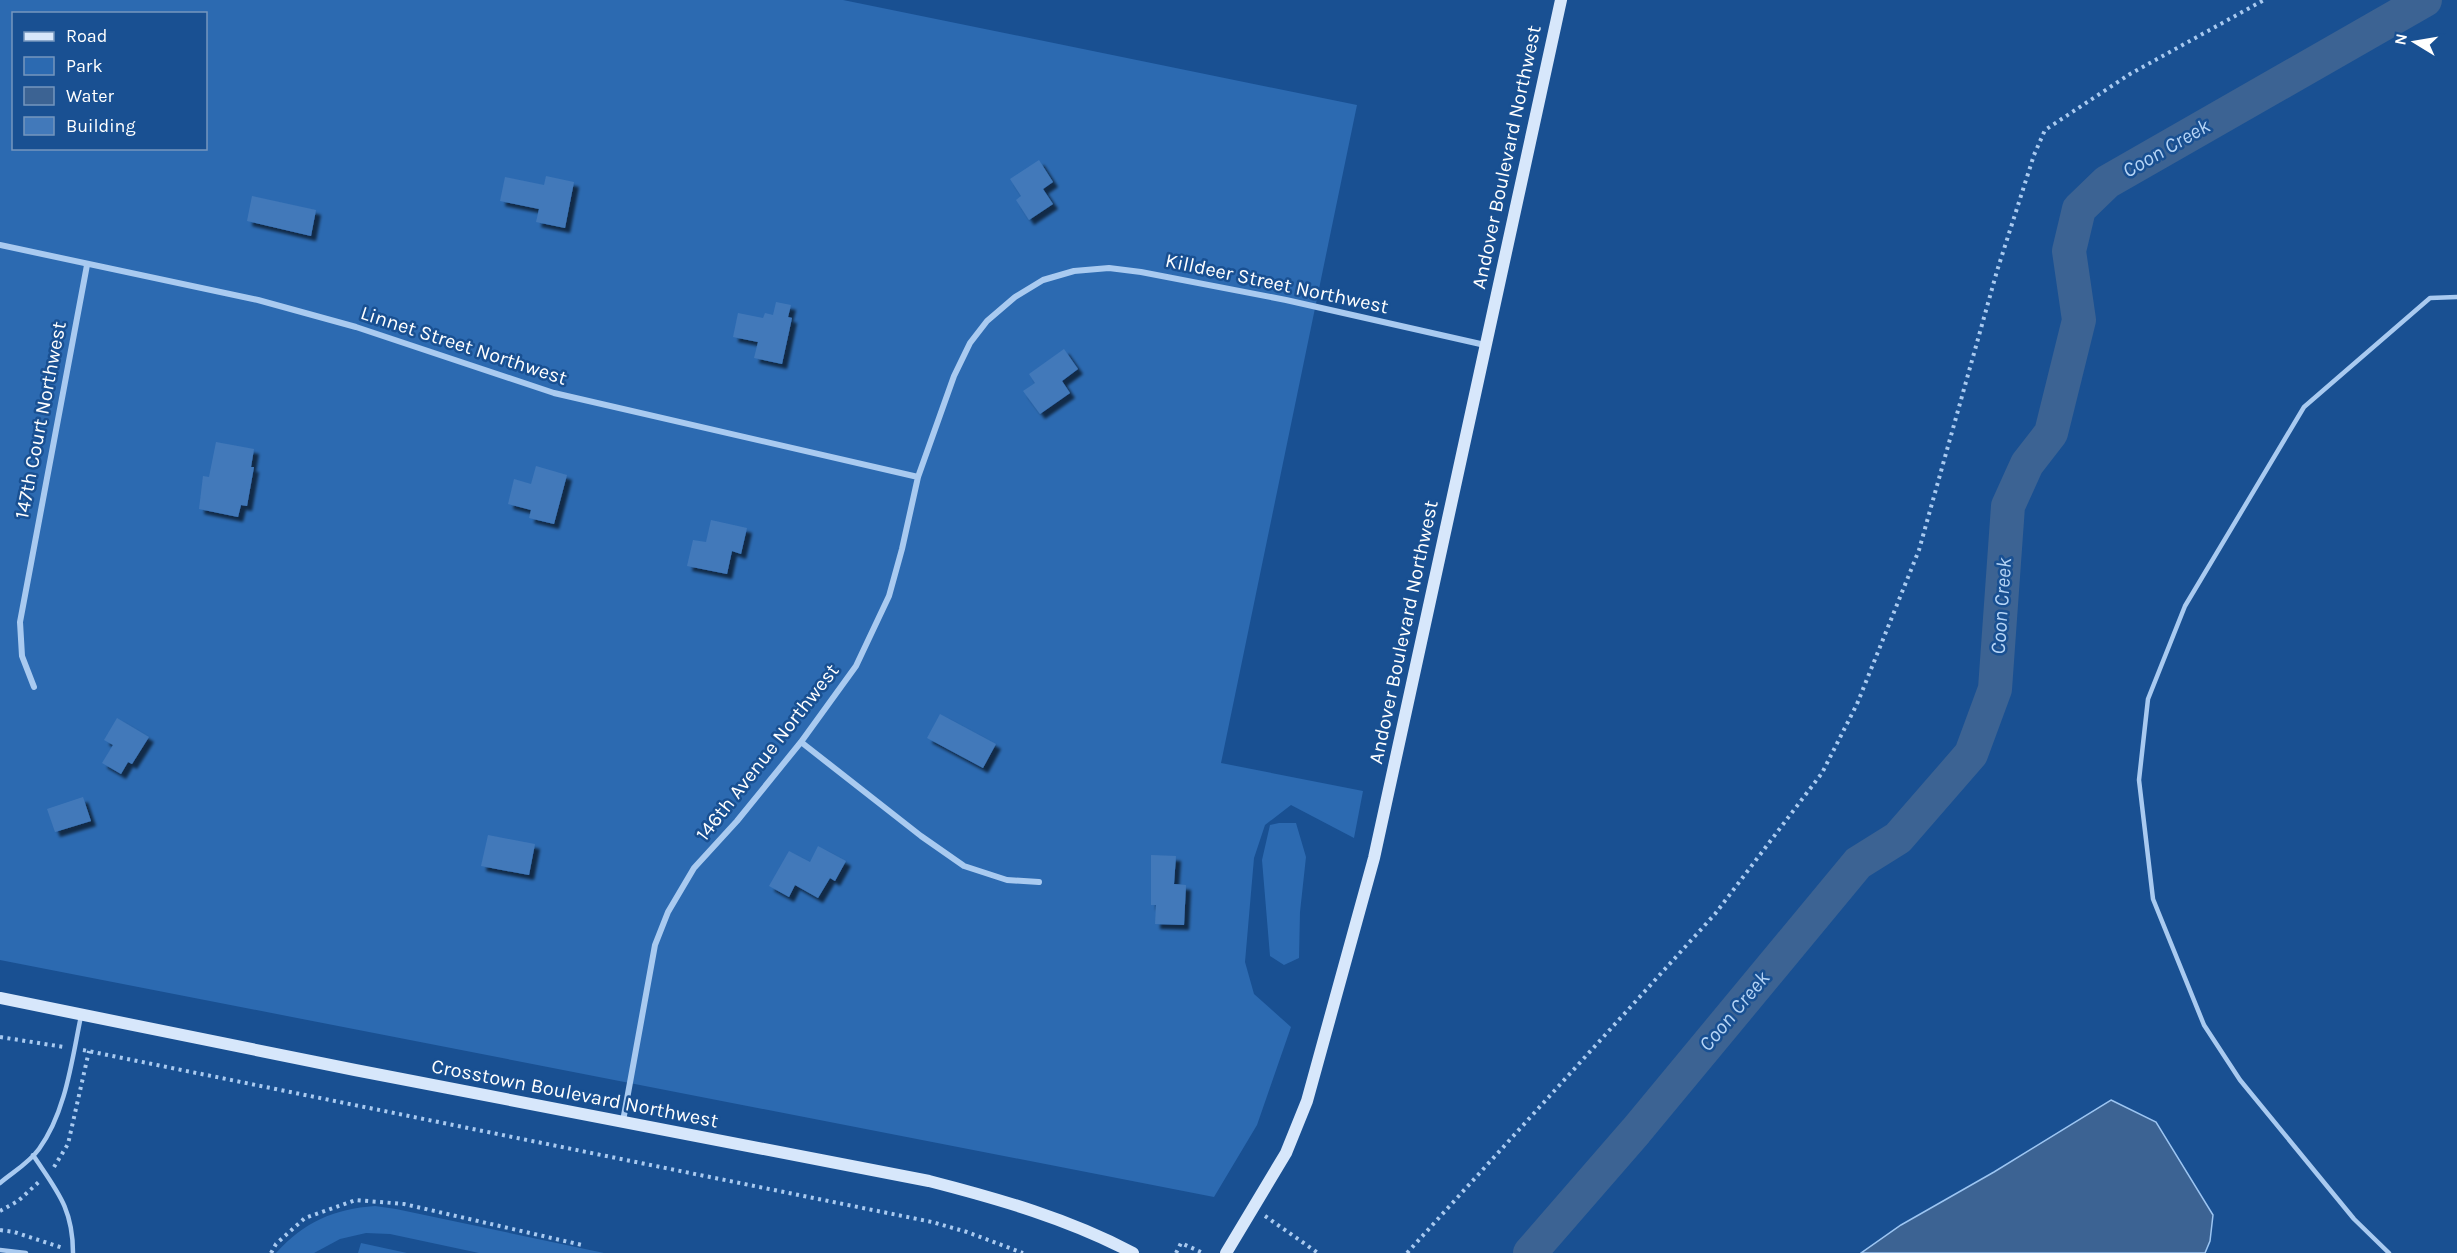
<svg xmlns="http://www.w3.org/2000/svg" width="2457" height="1253" font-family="Karla,sans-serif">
	<defs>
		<filter id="shadow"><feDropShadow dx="5" dy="5" stdDeviation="1.5" flood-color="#0009"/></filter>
	</defs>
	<rect width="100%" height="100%" fill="#195092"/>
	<path fill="#2c6ab1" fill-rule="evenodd" d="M0,0H843L1357,105L1221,763L1363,791L1354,838L1291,805L1265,825L1254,858L1245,962L1254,994L1291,1027L1257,1125L1214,1197L0,960ZM14,14H206V148H14Z
		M1279,823H1296L1306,857L1300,912L1299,958L1284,965L1270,956L1262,860L1270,825Z
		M375,1206L396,1209L604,1253H479L390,1234L366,1233L340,1239L314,1253H276C304,1222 334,1209 375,1206Z
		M361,1243L407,1253H358Z"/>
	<path fill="#3c6393" stroke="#9cc5f2" stroke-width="1.5" d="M2111,1100L2156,1122L2213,1215L2210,1241L2205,1253H1861L1901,1225L1994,1172Z"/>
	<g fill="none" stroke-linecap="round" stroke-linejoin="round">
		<path stroke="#3c6393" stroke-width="34" d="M1530,1253L1636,1131L1858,863L1898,838L1971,754L1995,689L2008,506L2027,464L2051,433L2079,320L2069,251L2079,209L2107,182L2425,0"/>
	</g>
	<path fill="#4279ba" filter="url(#shadow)" d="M1039,160L1053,182L1043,189L1053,204L1029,220L1016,200L1021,196L1010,179Z
		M546,176L574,182L565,228L536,222L539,209L500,201L505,177L544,185Z
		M252,196L316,210L311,236L247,221Z
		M776,302L791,305L788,317L792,318L782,364L754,358L758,342L733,337L738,313L763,318L765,313L773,315Z
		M1064,349L1078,369L1062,381L1070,393L1040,414L1023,391L1035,383L1029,374Z
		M216,442L254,449L251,467H254L247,506L241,505L238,517L199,509L203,476L209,477Z
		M536,466L567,475L554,524L529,518L531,510L508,504L514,479L531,484Z
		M711,520L747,528L741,554L732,551L727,574L687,566L693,540L706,542Z
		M940,714L996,744L983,768L927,738Z
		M117,718L149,737L132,764L128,762L121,774L102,763L113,745L104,740Z
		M83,797L91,821L55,832L47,809Z
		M488,835L535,844L529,875L481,866Z
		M818,846L846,861L835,881L830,878L818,898L795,885L789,897L769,886L789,851L810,862Z
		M1151,855L1176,856L1174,884L1186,885L1184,925L1155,924L1156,905H1151Z"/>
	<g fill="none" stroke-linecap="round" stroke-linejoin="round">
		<path stroke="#a9caf0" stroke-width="4" stroke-dasharray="3 4.5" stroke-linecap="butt" d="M0,1037L64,1047
			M83,1050L932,1222L967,1232L1023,1253
			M54,1167L68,1144L89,1051
			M0,1211L18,1201L40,1181
			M1265,1216L1318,1253
			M0,1230L14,1232L63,1248
			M271,1253L276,1244L305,1218L356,1200L404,1204L582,1245
			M1176,1253L1181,1243L1203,1253
			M1407,1253L1715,914L1822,773L1857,704L1919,550L1997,271L2034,155L2045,130L2130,74L2264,0"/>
		<path stroke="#a9caf0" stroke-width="4.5" d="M33,1155C57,1191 73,1208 73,1253
			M0,1183C13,1172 29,1163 39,1149C66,1112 72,1059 81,1016
			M0,1250L26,1253
			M2389,1253L2354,1219L2240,1080L2204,1025L2153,899L2139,780L2148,699L2185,606L2304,407L2430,298L2457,297"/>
		<path stroke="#a9caf0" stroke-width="6" d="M0,245L258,300L356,327L554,393L918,477
			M34,687L22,656L20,622L87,265
			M801,742L921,836L964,866L1007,880L1039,882
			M623,1121L655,945L668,912L694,868L737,821L801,742L856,666L889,596L902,549L918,477L954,376L970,343L987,321L1015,297L1043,280L1074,271L1109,268L1141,272L1286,300L1485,345"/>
		<path stroke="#d7e7fb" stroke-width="12" d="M0,998L355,1070L929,1181C999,1199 1069,1219 1133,1253
			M1226,1253L1286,1153L1307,1101L1374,858L1561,0"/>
	</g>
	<g text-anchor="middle" stroke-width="5" stroke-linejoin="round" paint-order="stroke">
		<g font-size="20" fill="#fff" stroke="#195092">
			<text transform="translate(1506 157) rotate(-78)" y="7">Andover Boulevard Northwest</text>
			<text transform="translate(1277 283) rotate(12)" y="7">Killdeer Street Northwest</text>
			<text transform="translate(464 345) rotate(18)" y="7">Linnet Street Northwest</text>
			<text transform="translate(40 420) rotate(-79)" y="7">147th Court Northwest</text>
			<text transform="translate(1403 632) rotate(-78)" y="7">Andover Boulevard Northwest</text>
			<text transform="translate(767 752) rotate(-52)" y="7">146th Avenue Northwest</text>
			<text transform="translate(575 1093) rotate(11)" y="7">Crosstown Boulevard Northwest</text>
		</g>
		<g font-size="21" font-style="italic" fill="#b5d4f6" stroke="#195092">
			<text transform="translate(2166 148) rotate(-30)" y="7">Coon Creek</text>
			<text transform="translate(2001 606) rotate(-86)" y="7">Coon Creek</text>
			<text transform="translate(1734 1011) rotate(-50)" y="7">Coon Creek</text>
		</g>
	</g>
	<rect x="12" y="12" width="195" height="138" fill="#195092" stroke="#7596be" stroke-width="1.5"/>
	<rect x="24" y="32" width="30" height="9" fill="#d7e7fb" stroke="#7596be" stroke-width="1.5"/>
	<text x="66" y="42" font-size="18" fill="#ffffff">Road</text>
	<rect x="24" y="57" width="30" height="18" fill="#2c6ab1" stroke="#7596be" stroke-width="1.5"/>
	<text x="66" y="72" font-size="18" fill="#ffffff">Park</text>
	<rect x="24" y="87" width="30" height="18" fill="#3c6393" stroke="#7596be" stroke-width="1.5"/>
	<text x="66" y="102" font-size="18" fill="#ffffff">Water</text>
	<rect x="24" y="117" width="30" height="18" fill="#4279ba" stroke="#7596be" stroke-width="1.5"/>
	<text x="66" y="132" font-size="18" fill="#ffffff">Building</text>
	<g transform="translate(2415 42) rotate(281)" stroke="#195092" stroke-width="4.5" paint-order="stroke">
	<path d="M0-4.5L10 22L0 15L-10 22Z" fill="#ffffff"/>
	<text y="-9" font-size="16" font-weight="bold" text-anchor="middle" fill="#ffffff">N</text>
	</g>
</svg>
